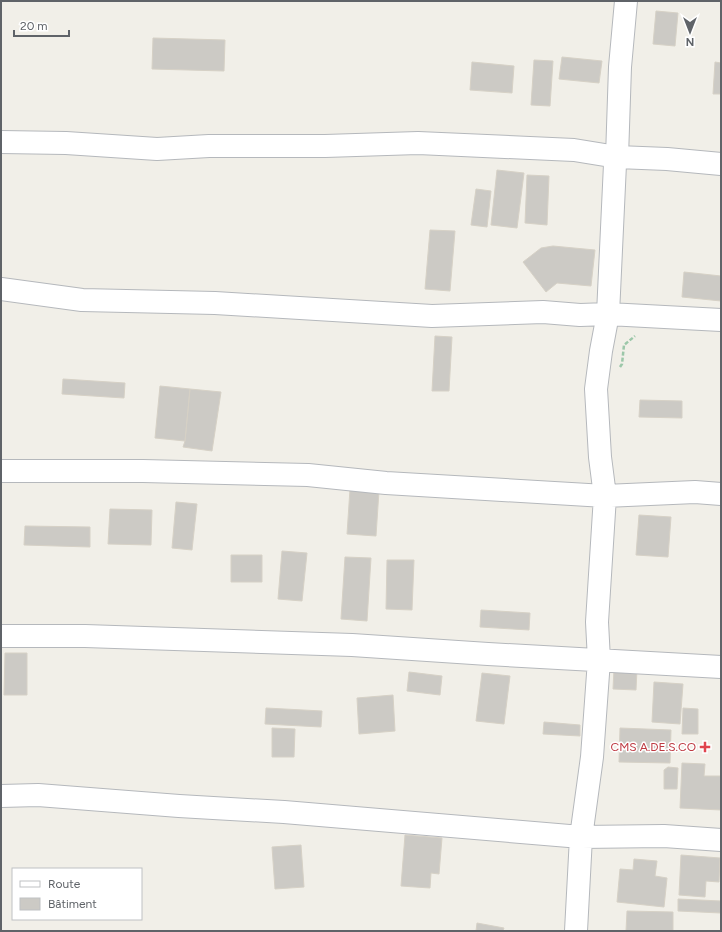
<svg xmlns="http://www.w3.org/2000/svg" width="722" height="932" font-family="Figtree,sans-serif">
	<rect width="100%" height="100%" fill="#f1efe8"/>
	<path fill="#cccac5" stroke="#d6d1c6" d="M656,11L678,13L675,46L653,44Z
		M153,38L225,40L224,71L152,69Z
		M562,57L602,61L599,83L559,79Z
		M534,60L553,61L550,106L531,105Z
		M472,62L514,66L512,93L470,90Z
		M715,62L721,63V94H713Z
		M497,170L524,173L517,228L491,225Z
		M527,175L549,176L547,225L525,223Z
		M476,189L491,191L487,227L471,225Z
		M430,230L455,231L450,291L425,289Z
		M553,246L595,250L591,286L557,283L546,292L523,262L541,248Z
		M684,272L721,276V301L682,297Z
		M435,336L452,337L449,391H432Z
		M63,379L125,383L124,398L62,394Z
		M160,386L190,389L185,441L155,438Z
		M190,389L221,392L212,451L183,447L185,441Z
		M640,400L682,401V418L639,417Z
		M350,489L379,491L376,536L347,534Z
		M176,502L197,504L192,550L172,548Z
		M110,509L152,510L151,545L108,544Z
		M639,515L671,517L668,557L636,555Z
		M25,526L90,527V547L24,545Z
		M282,551L307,553L302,601L278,599Z
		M231,555H262V582H231Z
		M345,557L371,558L367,621L341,619Z
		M387,560H414L412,610L386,609Z
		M481,610L530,613L529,630L480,627Z
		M5,653H27V695H4Z
		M614,669H637L636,690L613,689Z
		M409,672L442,676L440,695L407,691Z
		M482,673L510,676L504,724L476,721Z
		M654,682L683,684L680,724L652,722Z
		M393,695L395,731L359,734L357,698Z
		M266,708L322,711L321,727L265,724Z
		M683,708L698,709V734H682Z
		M544,722L580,725V736L543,734Z
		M272,728L295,729L294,757H272Z
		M620,728L671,730L670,763L619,762Z
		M682,763L705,764L704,776H721V810L680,808Z
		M668,767L678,768L677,789H664V770Z
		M405,835L442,838L439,874L431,873L430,888L401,886Z
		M301,845L304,887L275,889L272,847Z
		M681,855L720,858L719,882L706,881L705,897L679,895Z
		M634,859L657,861L655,876L667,878L664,907L617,902L620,869L633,870Z
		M678,899L721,901V913L678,911Z
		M627,911L673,912V931H626Z
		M477,923L504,928L503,931H476Z"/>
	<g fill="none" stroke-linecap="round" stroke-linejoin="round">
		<defs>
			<path id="minor" d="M1,142L66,143L157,149L209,146H325L418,143L574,150L617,157L667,159L721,164
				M1,289L82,300L215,303L432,316L543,312L580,315L608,314L721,320
				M1,471H143L308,475L386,483L605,496L695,492L721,494
				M1,636H85L352,645L488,654L721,667
				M1,796L38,795L179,806L284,812L581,837L664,836L721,840
				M576,931L581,837L592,757L599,660L597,622L605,496L600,457L596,389L601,351L608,314L615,164L617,157L620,67L626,1"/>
		</defs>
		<use href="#minor" stroke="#b5b8bc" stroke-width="24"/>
		<path stroke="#9cc7a9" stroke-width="2.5" stroke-dasharray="4 2" stroke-linecap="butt" d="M620,367L622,364L624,345L635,336"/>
		<use href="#minor" stroke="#fff" stroke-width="22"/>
	</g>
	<path fill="#e0444e" stroke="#fff" stroke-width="1.5" d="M703 741h4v4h4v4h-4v4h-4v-4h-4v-4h4z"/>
	<g text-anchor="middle" stroke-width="3" stroke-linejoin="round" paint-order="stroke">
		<g font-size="12" fill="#be3a42" stroke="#fff" text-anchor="end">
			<text x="696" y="751">CMS A.DE.S.CO</text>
		</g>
	</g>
	<rect width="722" height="932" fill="none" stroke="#5f6368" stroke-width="4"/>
	<rect x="12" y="868" width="130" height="52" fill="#ffffff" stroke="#bfc1c3"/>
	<rect x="20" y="881" width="20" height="6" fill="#ffffff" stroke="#bfc1c3"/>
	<text x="48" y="888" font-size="12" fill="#5f6368">Route</text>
	<rect x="20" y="898" width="20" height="12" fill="#cccac5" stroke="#bfc1c3"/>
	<text x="48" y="908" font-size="12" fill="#5f6368">Bâtiment</text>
	<g transform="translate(690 32) rotate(180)" stroke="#ffffff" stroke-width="3" paint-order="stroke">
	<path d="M0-3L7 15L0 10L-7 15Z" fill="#5f6368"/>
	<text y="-6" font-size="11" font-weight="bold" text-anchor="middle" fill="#5f6368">N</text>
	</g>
	<path d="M14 30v6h55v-6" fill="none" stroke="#5f6368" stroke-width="2"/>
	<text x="20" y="30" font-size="12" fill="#5f6368" stroke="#ffffff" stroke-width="3" paint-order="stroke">20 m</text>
</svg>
